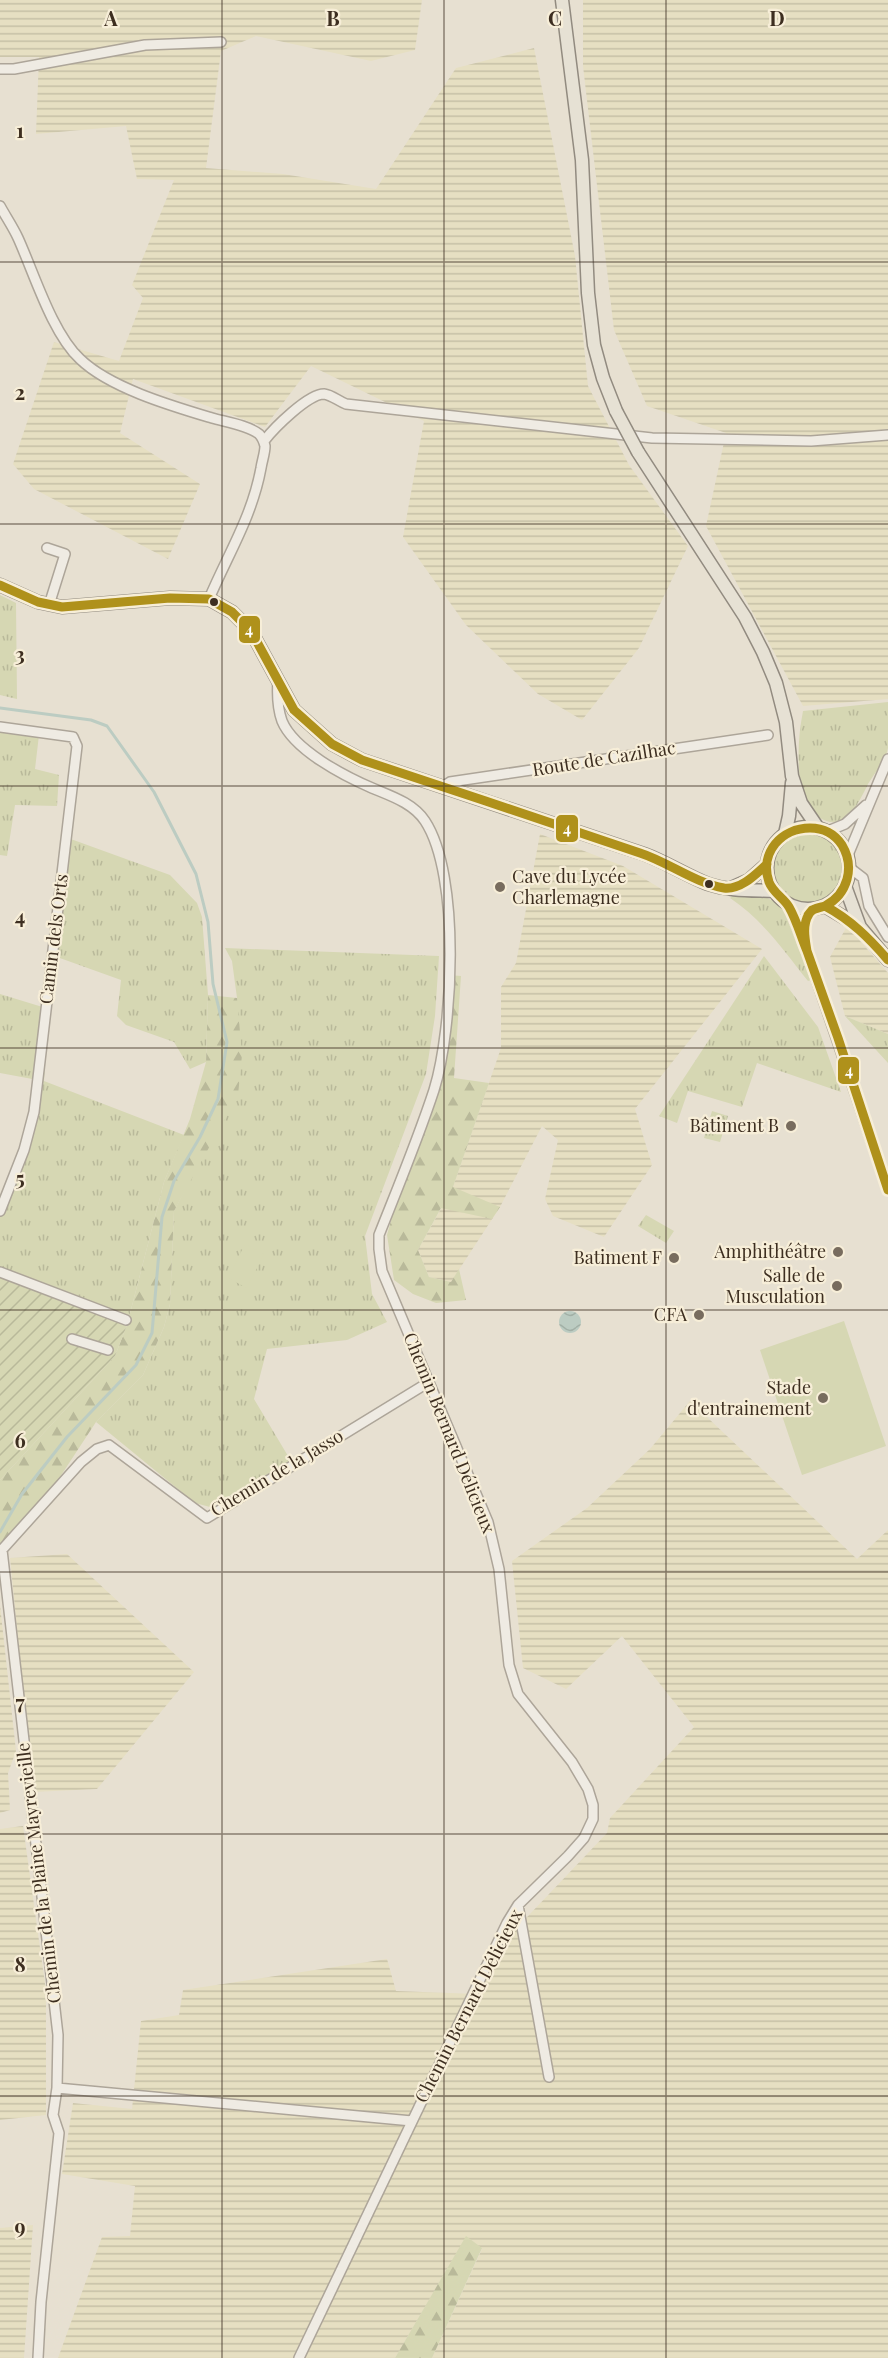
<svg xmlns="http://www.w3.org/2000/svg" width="888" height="2358" font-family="'Playfair Display',serif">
	<defs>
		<pattern id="farmland-rules" width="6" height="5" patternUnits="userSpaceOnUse" patternTransform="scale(1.5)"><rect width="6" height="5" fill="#e6dfc2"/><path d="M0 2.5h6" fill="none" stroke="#c6c0a6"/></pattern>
		<pattern id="grass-tufts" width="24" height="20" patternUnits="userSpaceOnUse" patternTransform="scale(1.5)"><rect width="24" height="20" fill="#d6d7b3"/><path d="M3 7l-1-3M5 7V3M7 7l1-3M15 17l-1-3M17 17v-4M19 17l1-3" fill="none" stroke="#b9b99a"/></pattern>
		<pattern id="forest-firs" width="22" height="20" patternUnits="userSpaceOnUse" patternTransform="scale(1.5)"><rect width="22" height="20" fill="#d6d7b3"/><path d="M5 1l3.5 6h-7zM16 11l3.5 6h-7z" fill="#b9b99a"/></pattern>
		<pattern id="garden-furrows" width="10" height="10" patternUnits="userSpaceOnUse" patternTransform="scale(1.5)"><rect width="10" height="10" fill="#d6d7b3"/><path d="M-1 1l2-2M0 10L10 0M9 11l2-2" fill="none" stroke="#b9b99a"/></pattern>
		<pattern id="water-waves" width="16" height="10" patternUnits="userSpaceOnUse" patternTransform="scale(1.5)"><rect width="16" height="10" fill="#bcccc2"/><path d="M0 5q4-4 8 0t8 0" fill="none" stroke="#a2b0a6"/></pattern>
	</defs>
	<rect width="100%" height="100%" fill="#e7e0d1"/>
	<path fill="url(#farmland-rules)" d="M0,0H422L415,50L371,61L256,36L221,51L206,168L283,174L376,189L456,68L534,48L575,256L588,386L629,465L688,546L639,648L582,720L538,694L466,625L403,537L424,421L311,366L265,427L133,379L120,433L200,484L168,559L34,489L13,464L54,342L119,361L143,298L132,285L174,180L137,179L126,126L36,134L39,57H0Z
		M583,0H888V699L803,706L706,526L726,433L647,406L614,330L583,66Z
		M540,834L623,866L762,949L635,1109L652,1165L604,1237L553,1216L545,1199L558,1140L542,1126L500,1207L451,1282L429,1277L418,1250L453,1187L501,1048V987L516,963Z
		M847,926L888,973V1034L845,1016L830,957Z
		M690,1401L857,1559L888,1530V2358H432L482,2249L466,2237L395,2358H58L102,2237L130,2236L135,2186L62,2174L73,2103L132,2109L141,2021L179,2015L183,1990L387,1959L396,1991L476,1994L510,1935L607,1833L610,1818L694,1727L622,1636L566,1689L523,1668L512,1561L587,1508L650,1449Z
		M67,1554L194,1672L97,1789L33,1792L10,1558Z
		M0,1605L16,1751L8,1773L10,1810L0,1813Z
		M23,1826L46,1991V2115L0,2120V1829Z
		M33,2225L24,2358H0V2228Z"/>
	<path fill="url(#grass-tufts)" d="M0,595L16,603L17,699L0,695Z
		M888,702C888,717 888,734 888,748C886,760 874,774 868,784C863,794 857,807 849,815C828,835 805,809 801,788C797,761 798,737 803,711Z
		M0,731L39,735L35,769L59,775L57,806L15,805L7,856L0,855Z
		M774 867a36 36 0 1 1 72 0a36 36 0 1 1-72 0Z
		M68,838L170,875L197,903L202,917L208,995L206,1062L190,1069L174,1042L126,1025L117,1016L121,980L57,957Z
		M735,894C755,895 768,894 783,908L811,980L808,981C784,951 763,920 730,898Z
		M225,948L439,956L435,1016L426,1074L365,1236L372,1294L387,1322L347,1340L267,1349L254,1399L291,1461L210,1507L195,1503L96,1422L143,1375L164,1327L170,1304L174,1211L190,1180L237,998L232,961Z
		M764,956L818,1027L841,1092L757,1063L742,1107L688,1091L677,1123L659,1116Z
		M0,994L49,1009L44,1081L184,1135L164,1182L127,1325L0,1275V1216L43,1081L0,1073Z
		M845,1016L888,1034V1063Z
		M712,1111L728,1116L720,1142L704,1138Z
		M646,1215L674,1231L666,1243L638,1226Z"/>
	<path fill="url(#forest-firs)" d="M449,975L461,976L454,1078L489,1083L453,1187L500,1207L492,1219L441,1208L418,1250L429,1277L451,1282L459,1269L466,1300L436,1303L413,1294L394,1280L387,1235L408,1159L434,1088Z
		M208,995L237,998L242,1055L238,1095L174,1211L170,1304L164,1327L143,1375L96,1422L37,1512L0,1554V1480L115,1356L127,1325L164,1182L190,1119L206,1062Z
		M466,2236L482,2248L432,2358H395Z"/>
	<path fill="url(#garden-furrows)" d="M0,1275L127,1325L115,1356L0,1480Z"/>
	<path fill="#d6d7b3" d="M245,1244L264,1254L247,1288L228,1278Z
		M844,1321L886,1446L802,1475L760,1350Z"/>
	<path fill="url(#water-waves)" d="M559 1322a11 11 0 1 1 22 0a11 11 0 1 1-22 0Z"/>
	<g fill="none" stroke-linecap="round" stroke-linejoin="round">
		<path stroke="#bcccc2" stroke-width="3" d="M0,708L91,720L107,726L154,792L196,874L208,922L213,984L227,1042L218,1099L200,1137L174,1181L162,1217L152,1333L136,1365L67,1437L22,1494L0,1532"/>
		<defs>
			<path id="minor" d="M0,69H14L145,45L221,42
				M0,206C6,217 13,227 18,238C34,273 52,333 80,359C110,388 172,406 212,418C226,422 247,425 259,434C262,437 264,442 265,446C265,453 262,461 261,468C252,517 228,554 209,599
				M264,441C274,428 308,394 324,394C332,395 338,401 346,404L652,438L811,441L888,435
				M47,548L65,554L49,605
				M278,680C277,694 277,707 282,721C294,750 344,776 372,788C391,796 413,803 425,821C461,876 453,1029 434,1090C418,1139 398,1187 379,1235V1249L382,1271L488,1522L499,1569L509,1665L518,1694L572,1762L588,1789L593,1805V1819L584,1838L568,1856L518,1905L507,1923L299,2358
				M0,727L73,737L77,746L34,1112L24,1150L0,1211
				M442,787L450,782L768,735
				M828,831L845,824L866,805
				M848,855L888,759
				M850,868L863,878L869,906L888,937
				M788,904L807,952L888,1190
				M805,938V922L812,910
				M0,1272L126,1320
				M72,1339L108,1350
				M2,1550L58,2035L57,2088L412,2121
				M0,1552L81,1462L97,1449L109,1445L207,1518L429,1382
				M518,1905L549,2077
				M38,2358L41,2302L59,2133L53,2115L57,2088"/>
			<path id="major" d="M562,0L582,160L588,293L594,345L603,378L616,411
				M638,452L745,617L763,652L776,683L786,722L792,776L801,803L818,828
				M0,585L38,602L62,607L170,598L209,599L232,612L251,631L294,710L332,744L362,760L644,854C666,862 687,876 708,884C729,891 752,890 774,891
				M767 868a41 41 0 1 1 82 0a41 41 0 1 1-82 0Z
				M785,834L789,816L792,783
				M845,886L860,927
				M731,888L749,880L767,864
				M825,906L860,927L888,960"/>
		</defs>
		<use href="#minor" stroke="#ada599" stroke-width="12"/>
		<use href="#major" stroke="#928b80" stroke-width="15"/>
		<use href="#minor" stroke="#efebe3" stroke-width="9"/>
		<use href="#major" stroke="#e6e1d4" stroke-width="12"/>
		<defs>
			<path id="major-bridge" d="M616,411L638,452"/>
		</defs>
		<use href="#major-bridge" stroke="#928b80" stroke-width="15" stroke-linecap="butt"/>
		<use href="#major-bridge" stroke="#e6e1d4" stroke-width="12"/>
		<defs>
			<path id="bus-1" d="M0,585L38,602L62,607L170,598L209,599L232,612L251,631L294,710L332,744L362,760C455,791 547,821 640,853C668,862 695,883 724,888C741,890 756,874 767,864
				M810,828C824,828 834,833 842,845C855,867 848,894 825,906C819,908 812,908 809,914C802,925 805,939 807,951C801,937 797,921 789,907C784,898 773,893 769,882C759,852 782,828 810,828Z
				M808,915L812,910L825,906C851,920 869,938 888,960
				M807,951L838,1038L888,1190"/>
		</defs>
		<use href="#bus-1" stroke="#f7eed8" stroke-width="14"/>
		<use href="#bus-1" stroke="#af911b" stroke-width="9"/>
	</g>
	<path fill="none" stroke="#3d2e20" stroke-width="1.5" stroke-opacity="0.55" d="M222,0V2358M444,0V2358M666,0V2358M0,262H888M0,524H888M0,786H888M0,1048H888M0,1310H888M0,1572H888M0,1834H888M0,2096H888"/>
	<g fill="#3d2e20" stroke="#f7eed8" stroke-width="2">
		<circle cx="214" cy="602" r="5"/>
		<circle cx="709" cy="884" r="5"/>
	</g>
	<g fill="#786c5e" stroke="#f7eed8" stroke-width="2">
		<circle cx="500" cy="887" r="6"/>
		<circle cx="791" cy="1126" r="6"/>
		<circle cx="838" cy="1252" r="6"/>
		<circle cx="674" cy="1258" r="6"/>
		<circle cx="837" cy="1286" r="6"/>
		<circle cx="699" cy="1315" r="6"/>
		<circle cx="823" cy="1398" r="6"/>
	</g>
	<g text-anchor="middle" stroke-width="4.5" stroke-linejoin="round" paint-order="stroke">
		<g font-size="18" fill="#3d2e20" stroke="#f7eed8">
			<text transform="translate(604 759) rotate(-9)" y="6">Route de Cazilhac</text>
			<text transform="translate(54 939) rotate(-83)" y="6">Camin dels Orts</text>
			<text transform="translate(449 1433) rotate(68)" y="6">Chemin Bernard Délicieux</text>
			<text transform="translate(277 1473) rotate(-31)" y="6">Chemin de la Jasso</text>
			<text transform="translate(39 1873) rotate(-97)" y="6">Chemin de la Plaine Mayrevieille</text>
			<text transform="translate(469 2006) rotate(-63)" y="6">Chemin Bernard Délicieux</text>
		</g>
		<g font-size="18" fill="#3d2e20" stroke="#f7eed8" text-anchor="end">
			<text x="512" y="883" text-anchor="start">Cave du Lycée<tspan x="512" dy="21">Charlemagne</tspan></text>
			<text x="779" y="1132">Bâtiment B</text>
			<text x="826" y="1258">Amphithéâtre</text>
			<text x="662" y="1264">Batiment F</text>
			<text x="825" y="1282">Salle de<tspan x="825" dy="21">Musculation</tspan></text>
			<text x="687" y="1321">CFA</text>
			<text x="811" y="1394">Stade<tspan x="811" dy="21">d'entrainement</tspan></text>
		</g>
	</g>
	<g font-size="20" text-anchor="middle" font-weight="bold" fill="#3d2e20" stroke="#f7eed8" stroke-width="4.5" stroke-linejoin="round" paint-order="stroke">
		<text x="111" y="26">A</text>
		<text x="333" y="26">B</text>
		<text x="555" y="26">C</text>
		<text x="777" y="26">D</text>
		<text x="20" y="138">1</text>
		<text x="20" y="400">2</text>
		<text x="20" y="662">3</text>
		<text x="20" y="924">4</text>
		<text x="20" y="1186">5</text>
		<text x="20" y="1448">6</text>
		<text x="20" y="1710">7</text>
		<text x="20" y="1972">8</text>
		<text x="20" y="2234">9</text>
	</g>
	<g stroke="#f7eed8" stroke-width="2">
		<rect x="238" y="615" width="23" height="29" rx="6" fill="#af911b"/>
		<rect x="555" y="814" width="24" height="29" rx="6" fill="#af911b"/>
		<rect x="837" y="1056" width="23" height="29" rx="6" fill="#af911b"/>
	</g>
	<g font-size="16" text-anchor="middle" font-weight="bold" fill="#fff">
		<text x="249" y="635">4</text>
		<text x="567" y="834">4</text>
		<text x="849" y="1076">4</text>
	</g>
</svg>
